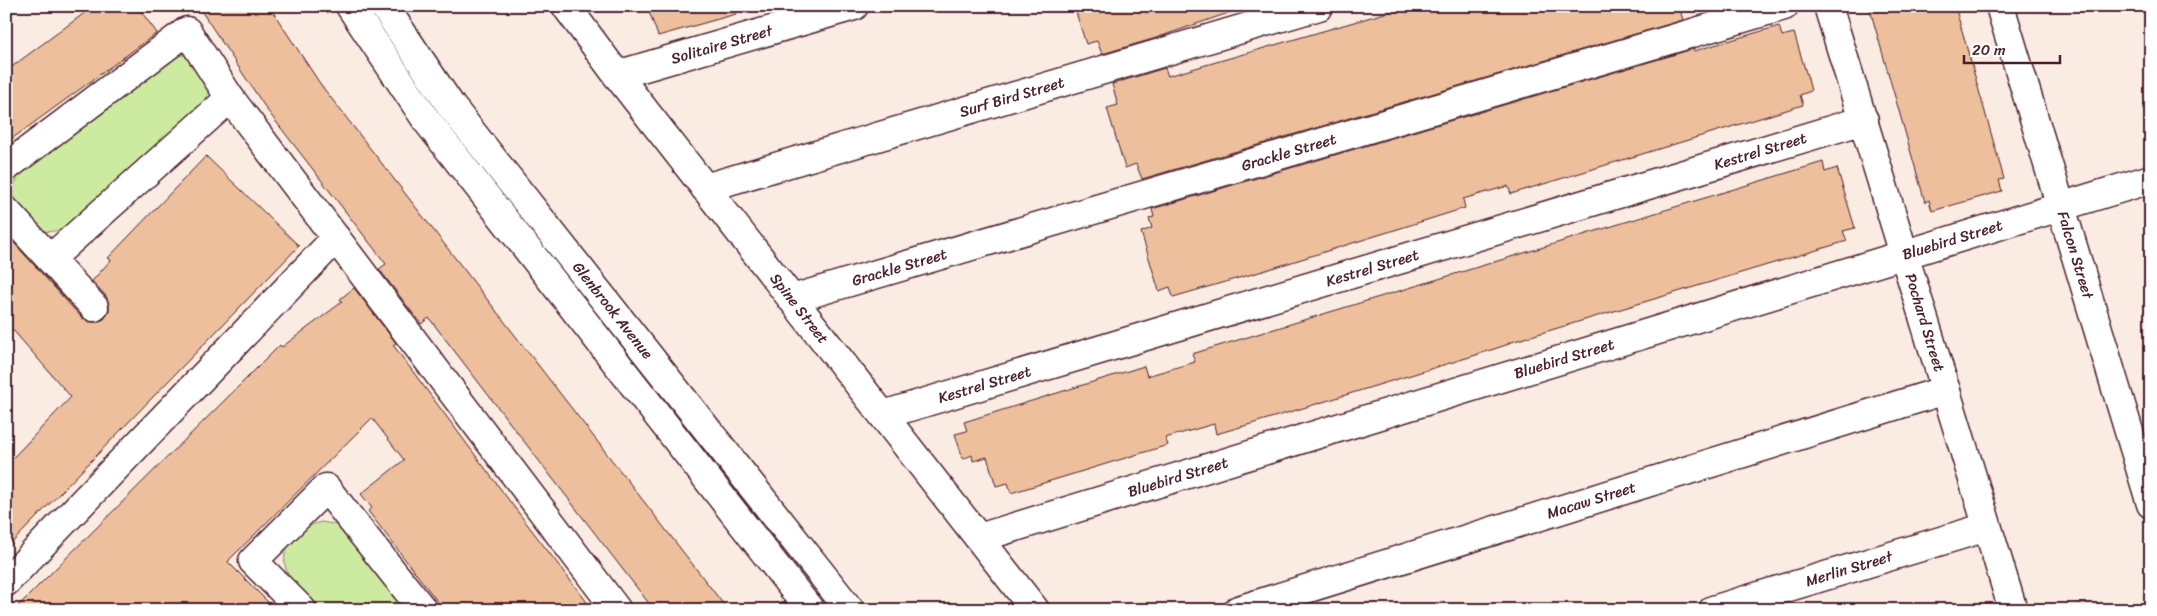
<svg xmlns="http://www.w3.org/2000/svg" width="2157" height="616" font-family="Sriracha,sans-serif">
	<rect width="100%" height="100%" fill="#faece2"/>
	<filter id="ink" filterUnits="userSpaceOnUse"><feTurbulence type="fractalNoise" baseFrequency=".02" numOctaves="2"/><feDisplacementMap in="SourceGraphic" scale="10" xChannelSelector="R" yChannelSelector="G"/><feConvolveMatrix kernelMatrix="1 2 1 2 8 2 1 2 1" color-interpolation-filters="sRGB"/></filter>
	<g filter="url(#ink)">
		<path fill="#cdeaa1" stroke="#8c8466" d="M172,55H183L193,59L209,86L207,96L203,106L66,229C58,230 49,233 42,231C37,229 33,223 29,220C11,203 7,195 21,172Z
			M321,522L333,524L344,529L415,610H319C309,600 297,590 290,578C274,551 296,528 321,522Z"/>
		<path fill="#edbf9d" stroke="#4a1f2b" d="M94,6H137L157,33L6,143V71Z
			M198,6H269L321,85L728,610H654L429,318L421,324L379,269L386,264L267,110Z
			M647,6H735L736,14L658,36Z
			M1074,6H1233L1234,11L1156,38L1102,54L1097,41L1086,44Z
			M1409,6H1679L1683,20L1142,179L1136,164L1125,168L1107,108L1118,105L1112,84L1165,68L1168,76Z
			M1869,6H1955L2004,179L1999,180L2002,191L1932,211L1929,200L1925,202Z
			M1779,26L1782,36L1794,33L1808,79L1811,91L1800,95L1803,105L1511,194L1508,186L1463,199L1465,208L1263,271L1173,297L1170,287L1159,291L1141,232L1152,228L1149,218L1154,217L1152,209L1693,49L1694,51Z
			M206,156L299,246L6,549V465L71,397L6,322V234L82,318L90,322H98L104,319L109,312V304L106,296L92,281L111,260L108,258Z
			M1823,162L1825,172L1837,168L1855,228L1843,231L1847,241L1508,343L1509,344L1476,355L1251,424L1216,434L1214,424L1165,438L1168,445L1011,493L1008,483L996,486L987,457L973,461L972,455L963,459L955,434L967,431L964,422L1144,366L1147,376L1195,362L1192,354Z
			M354,288L396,343L393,345L511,503L593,610H444L368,511L372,508L361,494L404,460L372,418L230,559L228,562L276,610H14L280,345L282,347L342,302L340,299Z"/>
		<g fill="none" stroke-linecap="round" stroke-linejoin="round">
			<defs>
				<g id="minor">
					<path id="s1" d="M566,6L617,75L1035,610"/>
					<path id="s2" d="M1828,6L2013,610"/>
					<path id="s3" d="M2000,6L2151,504"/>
					<path id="s4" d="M617,75L854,6"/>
					<path d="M6,167L187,31L230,98L617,610"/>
					<path id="s5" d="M705,188L1319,6"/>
					<path d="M6,211L94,307"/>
					<path d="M50,259L230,98"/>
					<path id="s6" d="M792,299L1784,6"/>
					<path id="s7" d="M883,415L1864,120"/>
					<path id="s8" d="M979,538L2151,179"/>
					<path d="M6,582L336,238"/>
					<path d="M302,610L253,561L326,488L423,610"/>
					<path id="s9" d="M1238,610L1946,390"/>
					<path id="s10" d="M1713,610L1987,527"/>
				</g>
				<g id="tertiary">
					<path d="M350,6L427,121L810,610"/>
					<path id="s11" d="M384,6L451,106L850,610"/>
				</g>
			</defs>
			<use href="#minor" stroke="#4a1f2b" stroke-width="31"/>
			<use href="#tertiary" stroke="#4a1f2b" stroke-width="31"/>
			<use href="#minor" stroke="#fff" stroke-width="28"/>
			<use href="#tertiary" stroke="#fff" stroke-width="28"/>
		</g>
	</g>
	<g text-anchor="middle" stroke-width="4" stroke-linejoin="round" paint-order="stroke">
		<g font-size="15" fill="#4a1f2b" stroke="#fff">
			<text dy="5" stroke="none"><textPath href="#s4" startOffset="109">Solitaire Street</textPath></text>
			<text dy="5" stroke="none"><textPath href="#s5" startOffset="320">Surf Bird Street</textPath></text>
			<text dy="5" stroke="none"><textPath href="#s7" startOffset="916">Kestrel Street</textPath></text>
			<text dy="5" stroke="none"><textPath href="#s6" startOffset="518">Grackle Street</textPath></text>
			<text dy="5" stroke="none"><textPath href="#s8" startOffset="1018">Bluebird Street</textPath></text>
			<text dy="5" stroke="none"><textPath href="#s3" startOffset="260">Falcon Street</textPath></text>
			<text dy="5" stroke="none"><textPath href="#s6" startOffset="112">Grackle Street</textPath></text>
			<text dy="5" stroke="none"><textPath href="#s7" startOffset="511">Kestrel Street</textPath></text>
			<text dy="5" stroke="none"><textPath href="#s1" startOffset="382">Spine Street</textPath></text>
			<text dy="5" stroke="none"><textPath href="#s11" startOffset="381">Glenbrook Avenue</textPath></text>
			<text dy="5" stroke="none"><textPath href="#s2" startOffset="331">Pochard Street</textPath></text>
			<text dy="5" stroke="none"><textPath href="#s8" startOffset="612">Bluebird Street</textPath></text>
			<text dy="5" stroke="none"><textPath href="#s7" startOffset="106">Kestrel Street</textPath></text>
			<text dy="5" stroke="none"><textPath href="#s8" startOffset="208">Bluebird Street</textPath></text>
			<text dy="5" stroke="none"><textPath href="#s9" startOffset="370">Macaw Street</textPath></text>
			<text dy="5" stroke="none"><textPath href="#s10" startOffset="142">Merlin Street</textPath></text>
		</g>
	</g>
	<rect width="2157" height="616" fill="none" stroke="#fff" stroke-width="25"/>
	<rect x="12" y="12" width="2132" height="591" fill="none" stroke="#4a1f2b" stroke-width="2" filter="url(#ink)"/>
	<path d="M1964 55v8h96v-8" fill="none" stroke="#4a1f2b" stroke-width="2.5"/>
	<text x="1972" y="55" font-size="15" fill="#4a1f2b" stroke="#ffffff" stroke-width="4" paint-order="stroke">20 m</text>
</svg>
